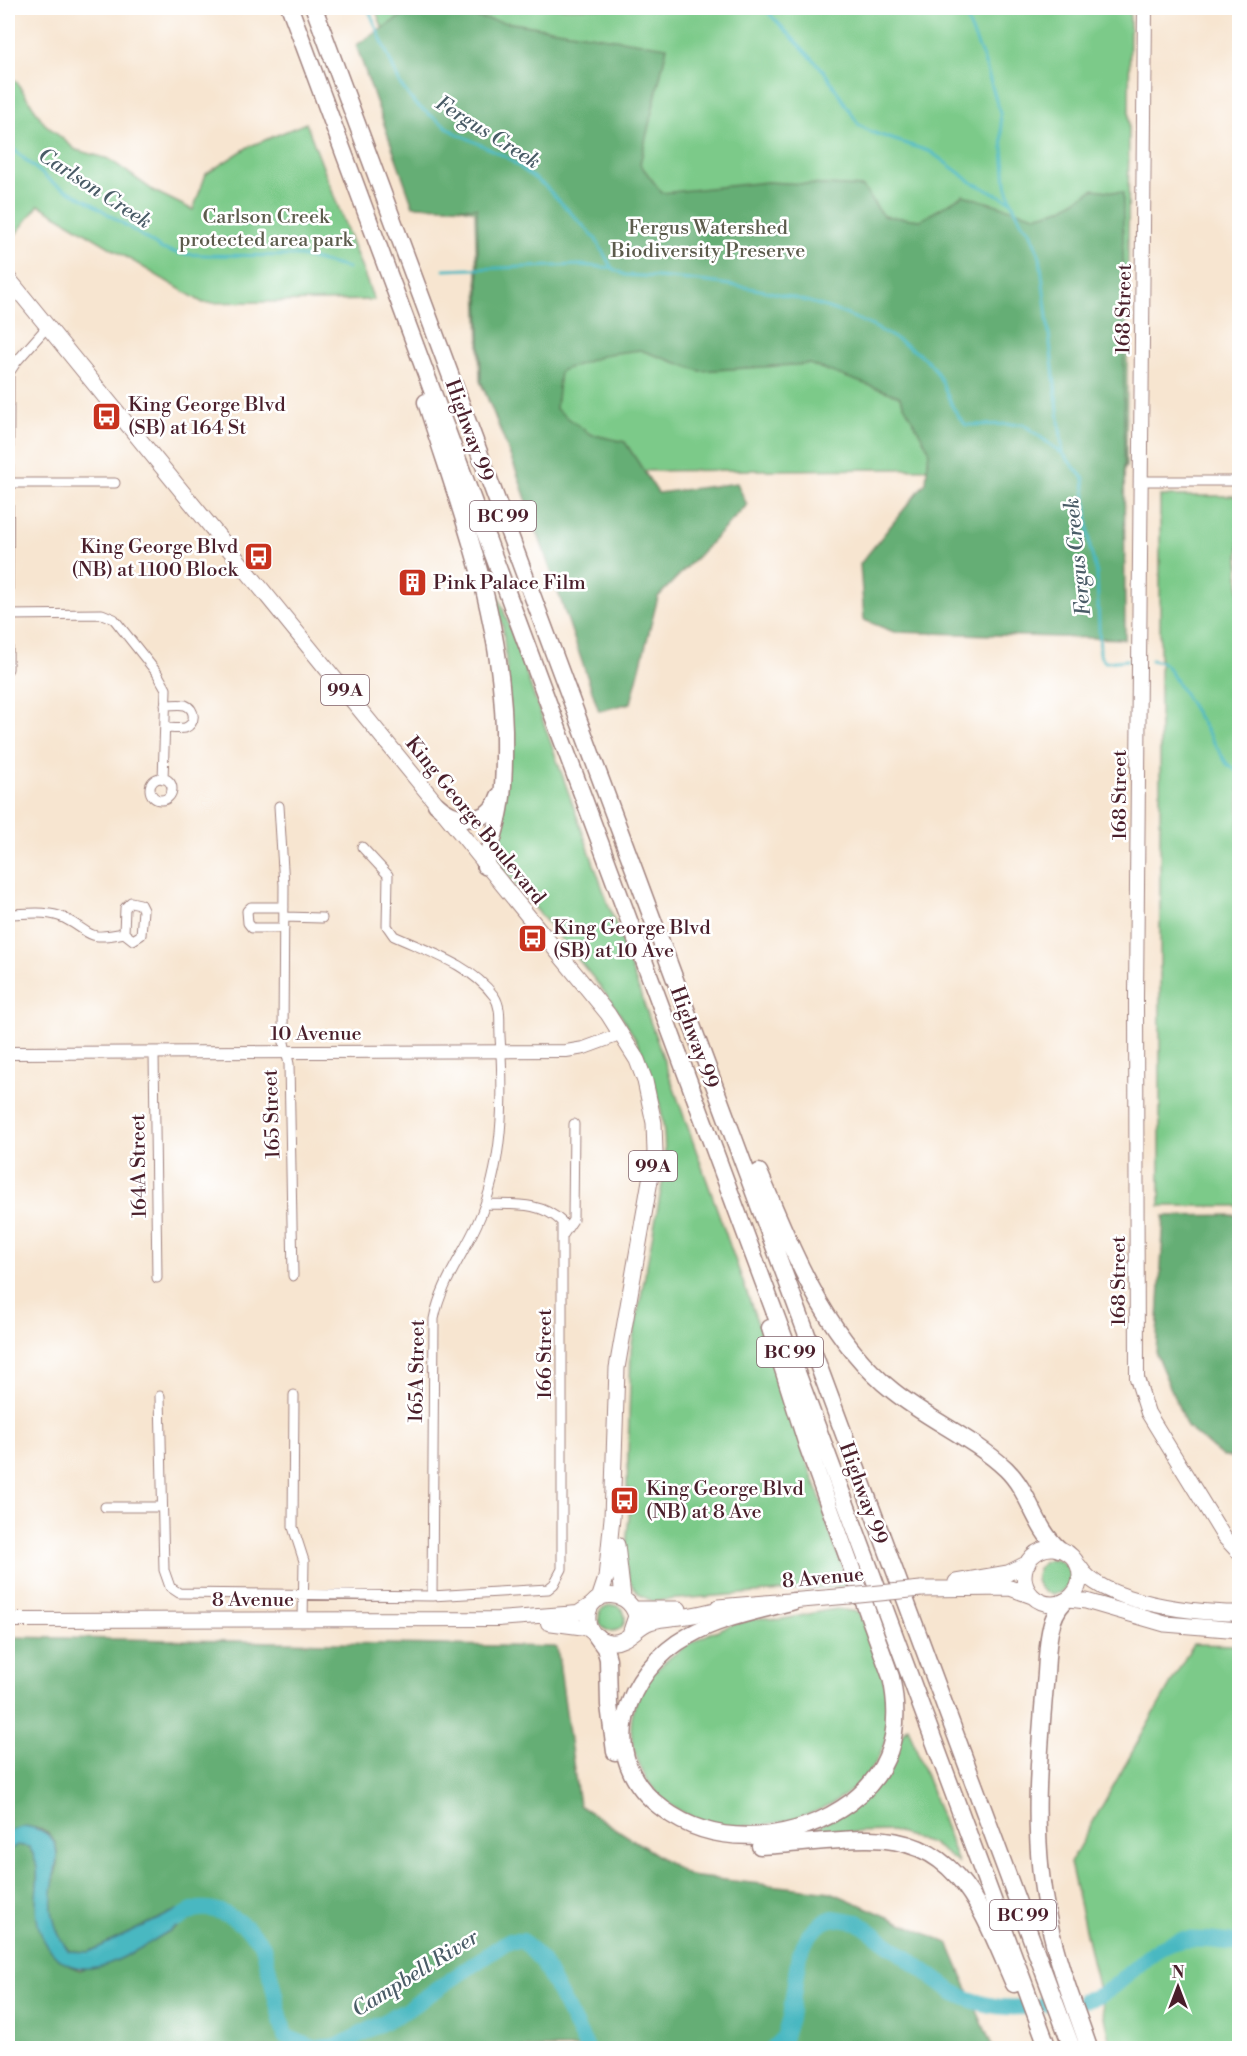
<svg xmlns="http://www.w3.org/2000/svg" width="1247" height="2056" font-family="'Libre Bodoni',serif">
	<rect width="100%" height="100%" fill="#fff"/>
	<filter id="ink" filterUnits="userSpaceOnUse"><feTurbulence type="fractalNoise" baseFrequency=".0167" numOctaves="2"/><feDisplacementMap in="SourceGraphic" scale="12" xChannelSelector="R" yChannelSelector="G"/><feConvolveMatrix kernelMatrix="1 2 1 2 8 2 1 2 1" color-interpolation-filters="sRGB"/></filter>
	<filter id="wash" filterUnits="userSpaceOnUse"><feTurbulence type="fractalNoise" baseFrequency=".008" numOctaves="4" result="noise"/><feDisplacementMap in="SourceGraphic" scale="24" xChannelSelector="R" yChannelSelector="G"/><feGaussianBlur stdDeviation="1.35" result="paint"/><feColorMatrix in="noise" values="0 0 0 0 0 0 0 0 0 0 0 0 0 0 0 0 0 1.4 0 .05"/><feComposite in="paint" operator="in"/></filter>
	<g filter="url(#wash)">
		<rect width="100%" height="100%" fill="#f7e5d0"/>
		<path fill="#7cca89" stroke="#63745a" stroke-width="1.5" d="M375,8H1130L1126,467L520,472L480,381L475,211L421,199L417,119Z
			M8,76L16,81L44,123L76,150L109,159L154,191L193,210L206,174L248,147L306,123L374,300L203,303L39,205L11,240L8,236Z
			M1160,496H1239V1206H1160Z
			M477,536L824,1509C827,1536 843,1558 847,1586L653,1601C607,1588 634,1523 630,1489H627L631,1349L664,1175C673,1058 610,999 541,915C526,897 507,878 496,857L510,707L503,628Z
			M1036 1577a17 17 0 1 1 34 0a17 17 0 1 1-34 0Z
			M599 1618a13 13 0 1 1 26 0a13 13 0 1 1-26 0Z
			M837,1609L859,1612C873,1648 892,1686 888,1726C879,1812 750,1848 682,1812C655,1798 640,1774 633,1745C619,1680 689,1635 743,1622C750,1620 759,1618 765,1618C772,1618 777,1621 783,1619C801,1616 819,1611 837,1609Z
			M1193,1644L1239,1645V2048H1112L1070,1863Z
			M908,1727L958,1863L931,1843L891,1831L807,1833L845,1812Z"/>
		<path fill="#65ae75" stroke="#586650" stroke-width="1.5" d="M414,8L667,47L640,164L662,193L767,182L863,187L883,216L921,220L963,195L1035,216L1061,209L1094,189L1123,193L1125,639L894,632L864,620L860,564L926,482L929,450L899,396L809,364L700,371L640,350L608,354L560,371L556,409L590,434L625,442L658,493L737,483L747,505L658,597L631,703L599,711L517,473L481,381L477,208L413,206L356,45Z
			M1239,1215V1457H1223L1187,1427L1156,1354L1164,1216Z
			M8,1637L557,1647L579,1805L689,1876L831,1892L948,1943L993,2048H8V1851L17,1845L29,1847C41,1866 37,1867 37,1887C37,1897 50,1948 56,1955C62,1963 71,1966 80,1970L150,1942L190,1920L177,1910L89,1952L69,1951C57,1937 50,1914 51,1895C52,1884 57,1873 57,1862C60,1828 35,1823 8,1831Z"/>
		<path fill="#49b8c1" stroke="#4a6c76" stroke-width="1.5" d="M25,1826C71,1834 54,1861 52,1895C50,1914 57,1937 69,1951L89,1952L177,1910L196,1909L190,1920C154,1935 95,1991 58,1958C43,1944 37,1929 36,1909C35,1885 43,1868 29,1847L17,1845L8,1851V1831Z"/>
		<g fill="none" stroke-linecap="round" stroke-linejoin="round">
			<path stroke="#49b8c1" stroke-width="3" d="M368,8L400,84L415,104L454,132L506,157L545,186L595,238L612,268L625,275C718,280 824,292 904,344C914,351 926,357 933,367C947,384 946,405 966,425L1023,424L1063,454L1084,479L1090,548L1097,574L1100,655L1105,662L1127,660
				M764,8L824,71L859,125L871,132L931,152L973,183L1011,201
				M962,8L984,60L1000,113L1006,184L1011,201L1022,223L1030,231L1040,257L1063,454
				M8,145L53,183L88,201L162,249L181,254L207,255L300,256L348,268
				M444,270L581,265L612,268
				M1151,660L1161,662L1167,666L1227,764L1240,773"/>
			<path stroke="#49b8c1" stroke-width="16" d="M178,1919C184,1915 192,1910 199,1909C224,1906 250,1928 263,1946L285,2036L313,2048L338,2046L405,2011L508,1941H523L542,1961L587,2048
				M1084,2000C1121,1996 1143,1945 1183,1940C1201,1938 1221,1942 1240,1943
				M1043,2004H1046
				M773,2048L784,2037L790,2018L799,1954L809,1935L823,1922L833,1918L858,1922L953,1992C976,2004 998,2009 1023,2007"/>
		</g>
	</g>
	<g filter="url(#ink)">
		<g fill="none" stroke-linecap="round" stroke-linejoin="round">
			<defs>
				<path id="minor" d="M1140,481H1240
					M8,483H115
					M8,615L102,614L114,619L157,673L166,689L163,779
					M8,669L9,373L17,361L47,327
					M165,728C171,728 179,729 185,728C196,724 196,709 185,705C180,704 172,705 165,705
					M150 789a11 11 0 1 1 22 0a11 11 0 1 1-22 0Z
					M279,806L284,885L283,1038L289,1064L293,1276
					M362,847L388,875L387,926L394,936C429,952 470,964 494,996C502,1008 499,1022 500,1036C504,1098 504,1166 477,1224C462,1257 441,1283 434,1319L432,1596
					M131,902L140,904L143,910L141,935L133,940L124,933L125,908Z
					M284,907H251L247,911L248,923L252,928H284
					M8,914C25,914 48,910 64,918C94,933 84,941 124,933
					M284,917L322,918
					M154,1053L157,1278
					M563,1235L573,1220L574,1124
					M294,1395L293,1527L304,1561L303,1620
					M160,1396L164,1570L170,1587L179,1593L432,1596L548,1589L554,1584L562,1569V1222C541,1201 513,1205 485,1204
					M105,1507H161"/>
				<path id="tertiary" d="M8,1053L566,1051L584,1048L622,1034"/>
				<path id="secondary" d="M1145,8L1136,996L1137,1378L1148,1413L1224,1537L1240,1554
					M8,1620L498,1619L578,1613L595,1602
					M548,1623L586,1628L593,1633"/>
				<path id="primary" d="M8,278L608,1014L637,1060L645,1081L654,1123L655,1152L617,1368L612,1518L606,1578L599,1599
					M617,1545L623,1597
					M1024 1576a28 28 0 1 1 56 0a28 28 0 1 1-56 0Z
					M1079,1566C1100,1603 1199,1614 1240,1613
					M956,1582L1008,1573L1028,1563
					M921,1589L1010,1588L1032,1596
					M1069,1599L1086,1601L1165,1624L1240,1630
					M718,1607L849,1596
					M634,1609H679
					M630,1634L636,1616C627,1585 585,1591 588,1621C589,1632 599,1641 610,1642C626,1644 636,1627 650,1622C662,1618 675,1618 687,1616C701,1614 715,1610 728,1607"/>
				<path id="motorway" d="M290,8L1048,2048
					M314,8L1072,2048
					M426,402C461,513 501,611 504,730C504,755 505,779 501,804C498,825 491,845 485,866
					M436,804C456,823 489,826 499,796
					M759,1172C793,1251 824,1336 893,1391C929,1420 973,1438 1006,1469C1030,1492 1034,1527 1059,1549
					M770,1328L807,1445L891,1677C902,1726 893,1770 851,1802C798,1841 718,1850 663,1809C593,1758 624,1671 690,1635C721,1617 759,1611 794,1601
					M1064,1602C1045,1620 1048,1660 1045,1685C1038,1764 1031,1843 1049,1922C1058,1965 1075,2007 1089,2048
					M597,1637L605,1648L608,1659L609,1705L615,1752
					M760,1846C795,1845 830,1839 865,1839C960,1837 982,1911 1014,1984"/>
			</defs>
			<use href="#minor" stroke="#a0827e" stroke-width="11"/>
			<use href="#tertiary" stroke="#a0827e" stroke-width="14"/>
			<use href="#secondary" stroke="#a0827e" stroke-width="16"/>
			<use href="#primary" stroke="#a0827e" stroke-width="17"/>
			<use href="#motorway" stroke="#a0827e" stroke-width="19"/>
			<use href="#minor" stroke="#fff" stroke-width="9"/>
			<use href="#tertiary" stroke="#fff" stroke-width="12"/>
			<use href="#secondary" stroke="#fff" stroke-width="14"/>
			<use href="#primary" stroke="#fff" stroke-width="15"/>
			<use href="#motorway" stroke="#fff" stroke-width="16"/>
			<defs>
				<path id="primary-bridge" d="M849,1596L921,1589"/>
			</defs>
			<use href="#primary-bridge" stroke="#a0827e" stroke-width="17" stroke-linecap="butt"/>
			<use href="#primary-bridge" stroke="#fff" stroke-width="15"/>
		</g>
	</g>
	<defs>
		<symbol id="bus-square" viewBox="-11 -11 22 22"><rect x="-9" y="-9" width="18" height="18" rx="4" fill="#c8321e" stroke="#fff"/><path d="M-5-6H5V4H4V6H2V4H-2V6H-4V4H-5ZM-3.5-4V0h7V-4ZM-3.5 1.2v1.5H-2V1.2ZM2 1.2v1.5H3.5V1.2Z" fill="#fff"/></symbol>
		<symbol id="building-square" viewBox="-11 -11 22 22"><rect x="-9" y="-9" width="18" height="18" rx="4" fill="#c8321e" stroke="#fff"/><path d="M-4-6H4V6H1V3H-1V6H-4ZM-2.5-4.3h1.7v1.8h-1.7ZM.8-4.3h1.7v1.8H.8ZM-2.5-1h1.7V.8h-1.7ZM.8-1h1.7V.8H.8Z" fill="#fff"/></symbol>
	</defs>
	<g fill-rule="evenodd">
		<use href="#bus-square" x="90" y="400" width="33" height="33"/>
		<use href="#bus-square" x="242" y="540" width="33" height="33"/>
		<use href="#building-square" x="396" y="566" width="33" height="33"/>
		<use href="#bus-square" x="516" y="922" width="33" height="33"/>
		<use href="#bus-square" x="608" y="1484" width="33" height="33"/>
	</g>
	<g text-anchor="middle" stroke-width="5" stroke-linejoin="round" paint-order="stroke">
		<g fill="#fff" stroke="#80626b" stroke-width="1.5">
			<rect x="470" y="501" width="66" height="30" rx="4.5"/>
			<rect x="321" y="675" width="48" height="30" rx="4.5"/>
			<rect x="629" y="1151" width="48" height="30" rx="4.5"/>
			<rect x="757" y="1337" width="66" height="30" rx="4.5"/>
			<rect x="990" y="1900" width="66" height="30" rx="4.5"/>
		</g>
		<g font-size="18" font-weight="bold" fill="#4a1f2b">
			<text x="503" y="522">BC 99</text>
			<text x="345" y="696">99A</text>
			<text x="653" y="1172">99A</text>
			<text x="790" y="1358">BC 99</text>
			<text x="1023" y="1921">BC 99</text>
		</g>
		<g font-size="20" fill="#5c5b4c" stroke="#fff">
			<text x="266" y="223">Carlson Creek<tspan x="266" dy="23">protected area park</tspan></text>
			<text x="708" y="234">Fergus Watershed<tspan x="708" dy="23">Biodiversity Preserve</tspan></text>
		</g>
		<g font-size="20" fill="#4a1f2b" stroke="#fff">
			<text transform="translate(1123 309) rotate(-89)" y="7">168 Street</text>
			<text transform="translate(470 430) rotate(70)" y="7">Highway 99</text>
			<text transform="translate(1119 795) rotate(-90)" y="7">168 Street</text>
			<text transform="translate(476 820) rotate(51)" y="7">King George Boulevard</text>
			<text x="316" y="1040">10 Avenue</text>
			<text transform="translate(695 1037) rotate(70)" y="7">Highway 99</text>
			<text transform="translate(271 1114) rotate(-92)" y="7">165 Street</text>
			<text transform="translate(138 1166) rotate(-91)" y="7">164A Street</text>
			<text transform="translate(1118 1281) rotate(-90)" y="7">168 Street</text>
			<text transform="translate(544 1354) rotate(-90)" y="7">166 Street</text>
			<text transform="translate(416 1371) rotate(-89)" y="7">165A Street</text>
			<text transform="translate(864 1493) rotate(70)" y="7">Highway 99</text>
			<text transform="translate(823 1577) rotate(-5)" y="7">8 Avenue</text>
			<text x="253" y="1606">8 Avenue</text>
		</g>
		<g font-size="20" fill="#4a1f2b" stroke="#fff" text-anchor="start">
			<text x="128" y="411">King George Blvd<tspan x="128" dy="23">(SB) at 164 St</tspan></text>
			<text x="238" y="553" text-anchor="end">King George Blvd<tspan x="238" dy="23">(NB) at 1100 Block</tspan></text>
			<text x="433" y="589">Pink Palace Film</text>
			<text x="553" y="934">King George Blvd<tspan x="553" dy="23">(SB) at 10 Ave</tspan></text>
			<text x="646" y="1495">King George Blvd<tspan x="646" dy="23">(NB) at 8 Ave</tspan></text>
		</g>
		<g font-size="21" font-style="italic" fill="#4a5c67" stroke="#fff">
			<text transform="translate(488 132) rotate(32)" y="7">Fergus Creek</text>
			<text transform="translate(95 188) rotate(33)" y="7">Carlson Creek</text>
			<text transform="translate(1077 557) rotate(-96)" y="7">Fergus Creek</text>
			<text transform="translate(415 1973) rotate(-32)" y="7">Campbell River</text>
		</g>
	</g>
	<rect width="1247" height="2056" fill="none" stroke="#fff" stroke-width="30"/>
	<g transform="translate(1178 1987)" stroke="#ffffff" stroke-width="4.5" paint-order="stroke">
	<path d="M0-4.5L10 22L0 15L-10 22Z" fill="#4a1f2b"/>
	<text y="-9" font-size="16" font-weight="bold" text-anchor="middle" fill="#4a1f2b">N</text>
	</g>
</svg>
